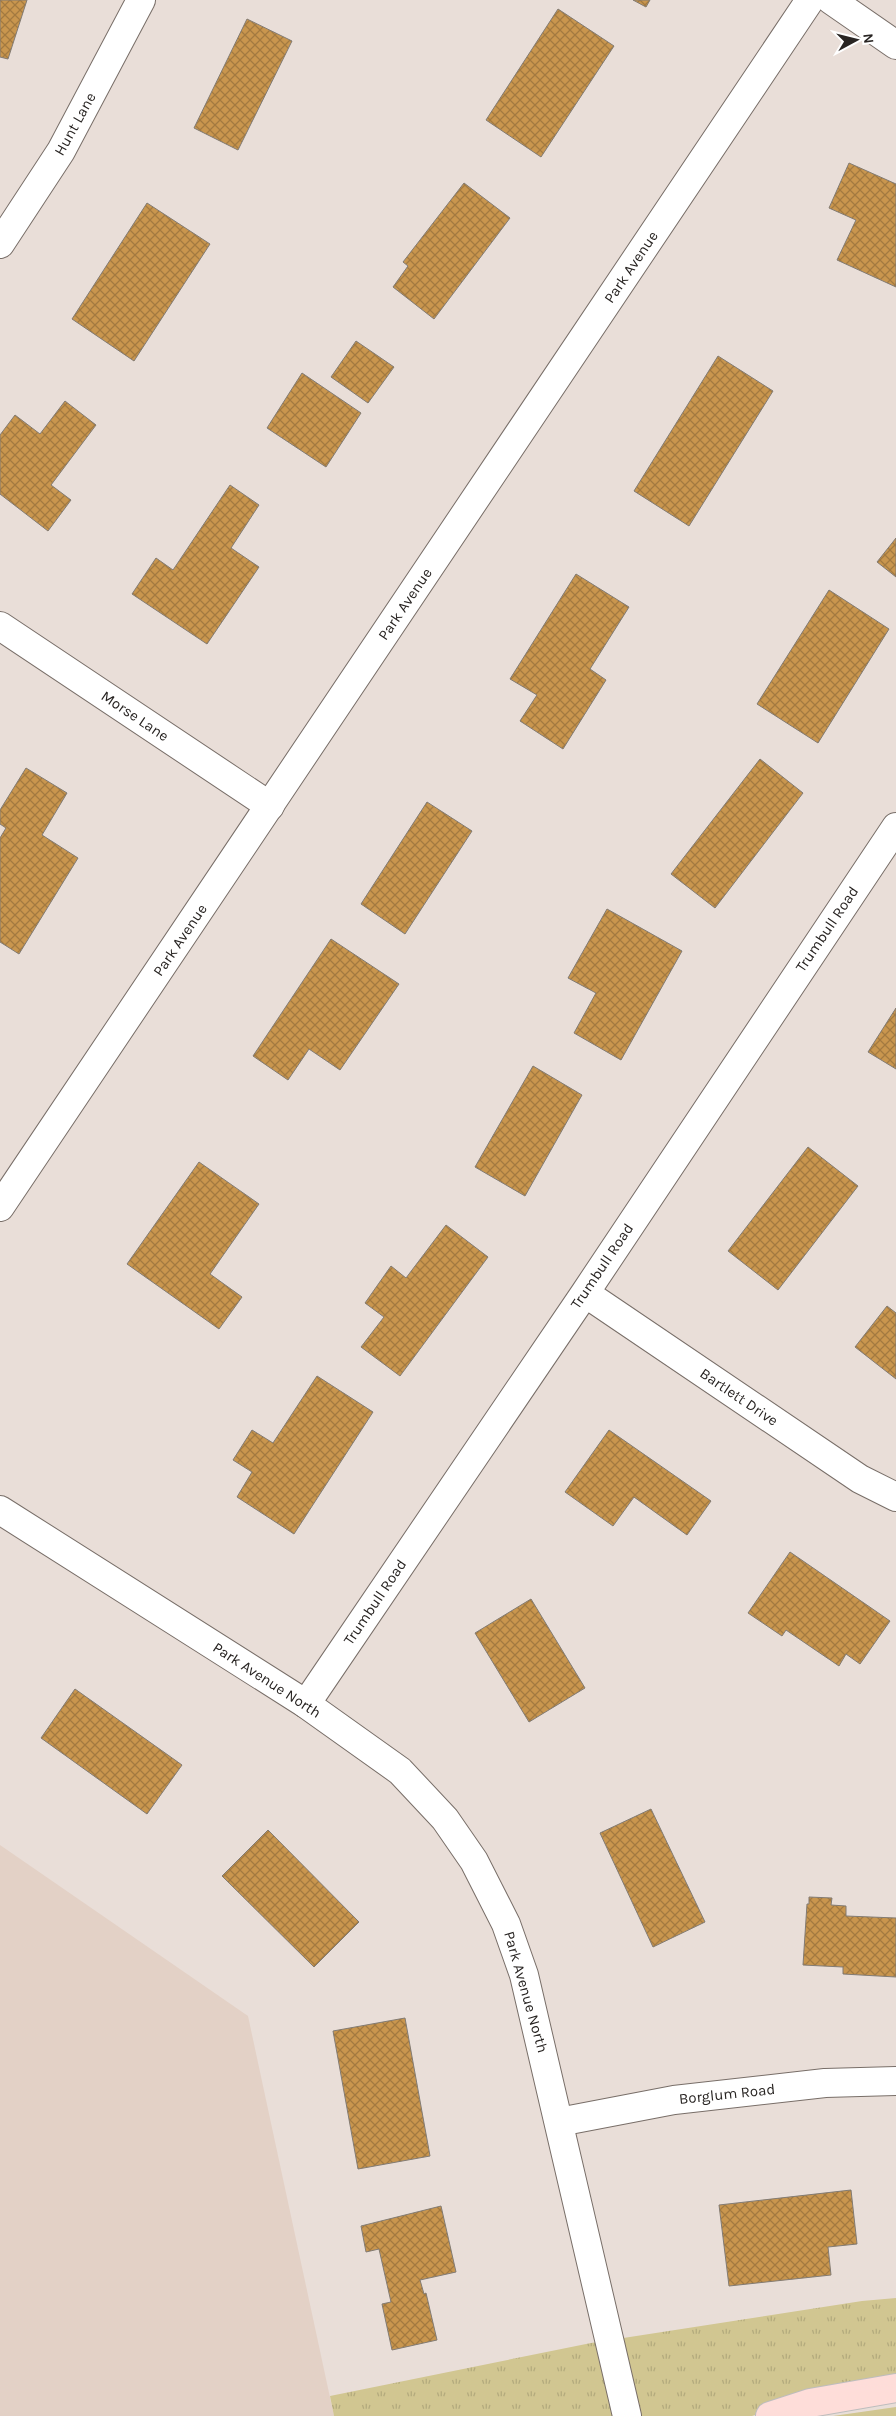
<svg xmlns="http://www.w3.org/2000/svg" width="896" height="2416" font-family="Karla,sans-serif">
	<defs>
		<pattern id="grass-tufts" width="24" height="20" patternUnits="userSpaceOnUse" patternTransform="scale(1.25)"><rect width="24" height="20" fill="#d1c691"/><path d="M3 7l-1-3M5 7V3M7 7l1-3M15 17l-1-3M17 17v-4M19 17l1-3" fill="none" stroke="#b3aa7d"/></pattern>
		<pattern id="building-cross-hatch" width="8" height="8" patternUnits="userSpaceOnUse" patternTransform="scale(1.25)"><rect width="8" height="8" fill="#c9964e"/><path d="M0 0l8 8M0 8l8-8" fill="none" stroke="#a37a40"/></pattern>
	</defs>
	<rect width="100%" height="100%" fill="#e9ded8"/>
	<path fill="#e3d1c6" d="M0,1845L248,2016L334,2416H0Z"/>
	<path fill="url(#grass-tufts)" d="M896,2298V2381L810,2397L752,2416H334L330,2396L591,2343L862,2301Z
		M896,2407V2416H833Z"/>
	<path fill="url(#building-cross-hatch)" stroke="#827b73" d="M0,0H27L8,59L0,57Z
		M633,0H650L646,7Z
		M558,9L614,46L541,157L486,120Z
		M247,19L292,41L238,150L194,128Z
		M849,163L896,184V287L837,260L856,220L829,208Z
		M464,183L510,218L434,319L393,287L408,266L403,262Z
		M147,203L210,244L134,361L72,319Z
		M356,341L394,367L368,403L331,377Z
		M718,356L773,391L689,526L634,491Z
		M302,373L361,413L326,467L267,428Z
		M65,401L96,425L51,485L71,500L48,531L0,494V435L15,415L40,434Z
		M230,485L259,505L231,548L259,567L207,644L132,594L156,558L173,570Z
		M896,538V577L877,562Z
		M576,574L629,607L590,669L606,680L563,749L520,721L537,695L510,679Z
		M829,590L889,629L818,743L757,704Z
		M760,759L803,793L715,908L671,874Z
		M26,768L67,793L42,835L78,858L19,954L0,942V838L6,828L0,824V810Z
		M427,802L472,831L405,934L361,904Z
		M607,909L682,951L621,1060L574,1033L596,993L568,978Z
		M331,939L399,984L340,1070L309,1049L288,1080L253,1056Z
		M896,1008V1069L868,1052Z
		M533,1066L582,1095L525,1196L475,1167Z
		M808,1147L858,1186L778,1290L728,1251Z
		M199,1162L259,1204L210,1274L242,1297L219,1329L127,1264Z
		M446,1225L488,1257L400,1376L361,1347L384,1317L365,1303L391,1266L406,1278Z
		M887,1306L896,1313V1379L855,1347Z
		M317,1376L373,1412L294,1534L237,1497L252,1472L233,1460L252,1430L273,1443Z
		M609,1430L711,1501L687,1535L634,1497L613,1526L565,1492Z
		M790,1552L890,1621L860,1664L846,1654L839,1666L786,1630L782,1636L748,1613Z
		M531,1599L585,1688L529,1722L475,1633Z
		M75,1689L182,1765L147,1814L41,1738Z
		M651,1809L705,1922L653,1947L600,1833Z
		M268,1830L359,1922L314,1967L222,1876Z
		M809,1897L832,1898L831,1905L846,1906V1916L896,1918V1977L843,1974V1967L803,1965L807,1904H809Z
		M405,2018L430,2156L358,2169L333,2031Z
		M851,2190L857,2244L828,2247L831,2275L729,2286L719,2205Z
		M441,2206L456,2272L420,2280L424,2294L426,2293L437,2340L392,2350L382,2304L391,2302L379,2249L366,2252L361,2226Z"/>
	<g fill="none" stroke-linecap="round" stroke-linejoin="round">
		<defs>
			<path id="minor" d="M831,0L896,45
				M0,244L61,151L141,0
				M0,626L270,806
				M585,1293L860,1479L896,1497
				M306,1704L585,1293L896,827
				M559,2122L674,2100L825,2083L896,2081"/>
			<path id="tertiary" d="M0,1207L810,0
				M0,1510L306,1704L400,1771L445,1819L474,1861L506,1924L524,1975L627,2416"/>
			<path id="primary" d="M770,2416L810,2403L896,2388"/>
		</defs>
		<use href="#minor" stroke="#786e68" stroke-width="30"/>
		<use href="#tertiary" stroke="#786e68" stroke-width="30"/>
		<use href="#primary" stroke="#bebdbd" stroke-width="30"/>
		<use href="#minor" stroke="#fff" stroke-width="28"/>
		<use href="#tertiary" stroke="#fff" stroke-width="28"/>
		<use href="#primary" stroke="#feddd9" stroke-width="28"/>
	</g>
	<g text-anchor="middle" stroke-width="4.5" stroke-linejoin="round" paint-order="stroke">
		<g font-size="15" fill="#282422" stroke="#fff">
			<text transform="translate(75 124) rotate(-61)" y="5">Hunt Lane</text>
			<text transform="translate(631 267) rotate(-56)" y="5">Park Avenue</text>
			<text transform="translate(405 604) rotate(-56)" y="5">Park Avenue</text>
			<text transform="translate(135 716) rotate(34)" y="5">Morse Lane</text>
			<text transform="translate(827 929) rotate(-56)" y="5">Trumbull Road</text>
			<text transform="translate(180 940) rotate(-56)" y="5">Park Avenue</text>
			<text transform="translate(602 1266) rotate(-56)" y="5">Trumbull Road</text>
			<text transform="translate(739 1397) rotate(34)" y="5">Bartlett Drive</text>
			<text transform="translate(375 1602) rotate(-56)" y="5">Trumbull Road</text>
			<text transform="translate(267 1680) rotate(33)" y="5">Park Avenue North</text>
			<text transform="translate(526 1992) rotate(74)" y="5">Park Avenue North</text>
			<text transform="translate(727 2094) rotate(-6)" y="5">Borglum Road</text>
		</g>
	</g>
	<g transform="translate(856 40) rotate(83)" stroke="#ffffff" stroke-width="4" paint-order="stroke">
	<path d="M0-4L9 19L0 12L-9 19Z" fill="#282422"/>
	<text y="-8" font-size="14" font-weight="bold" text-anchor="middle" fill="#282422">N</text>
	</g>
</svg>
